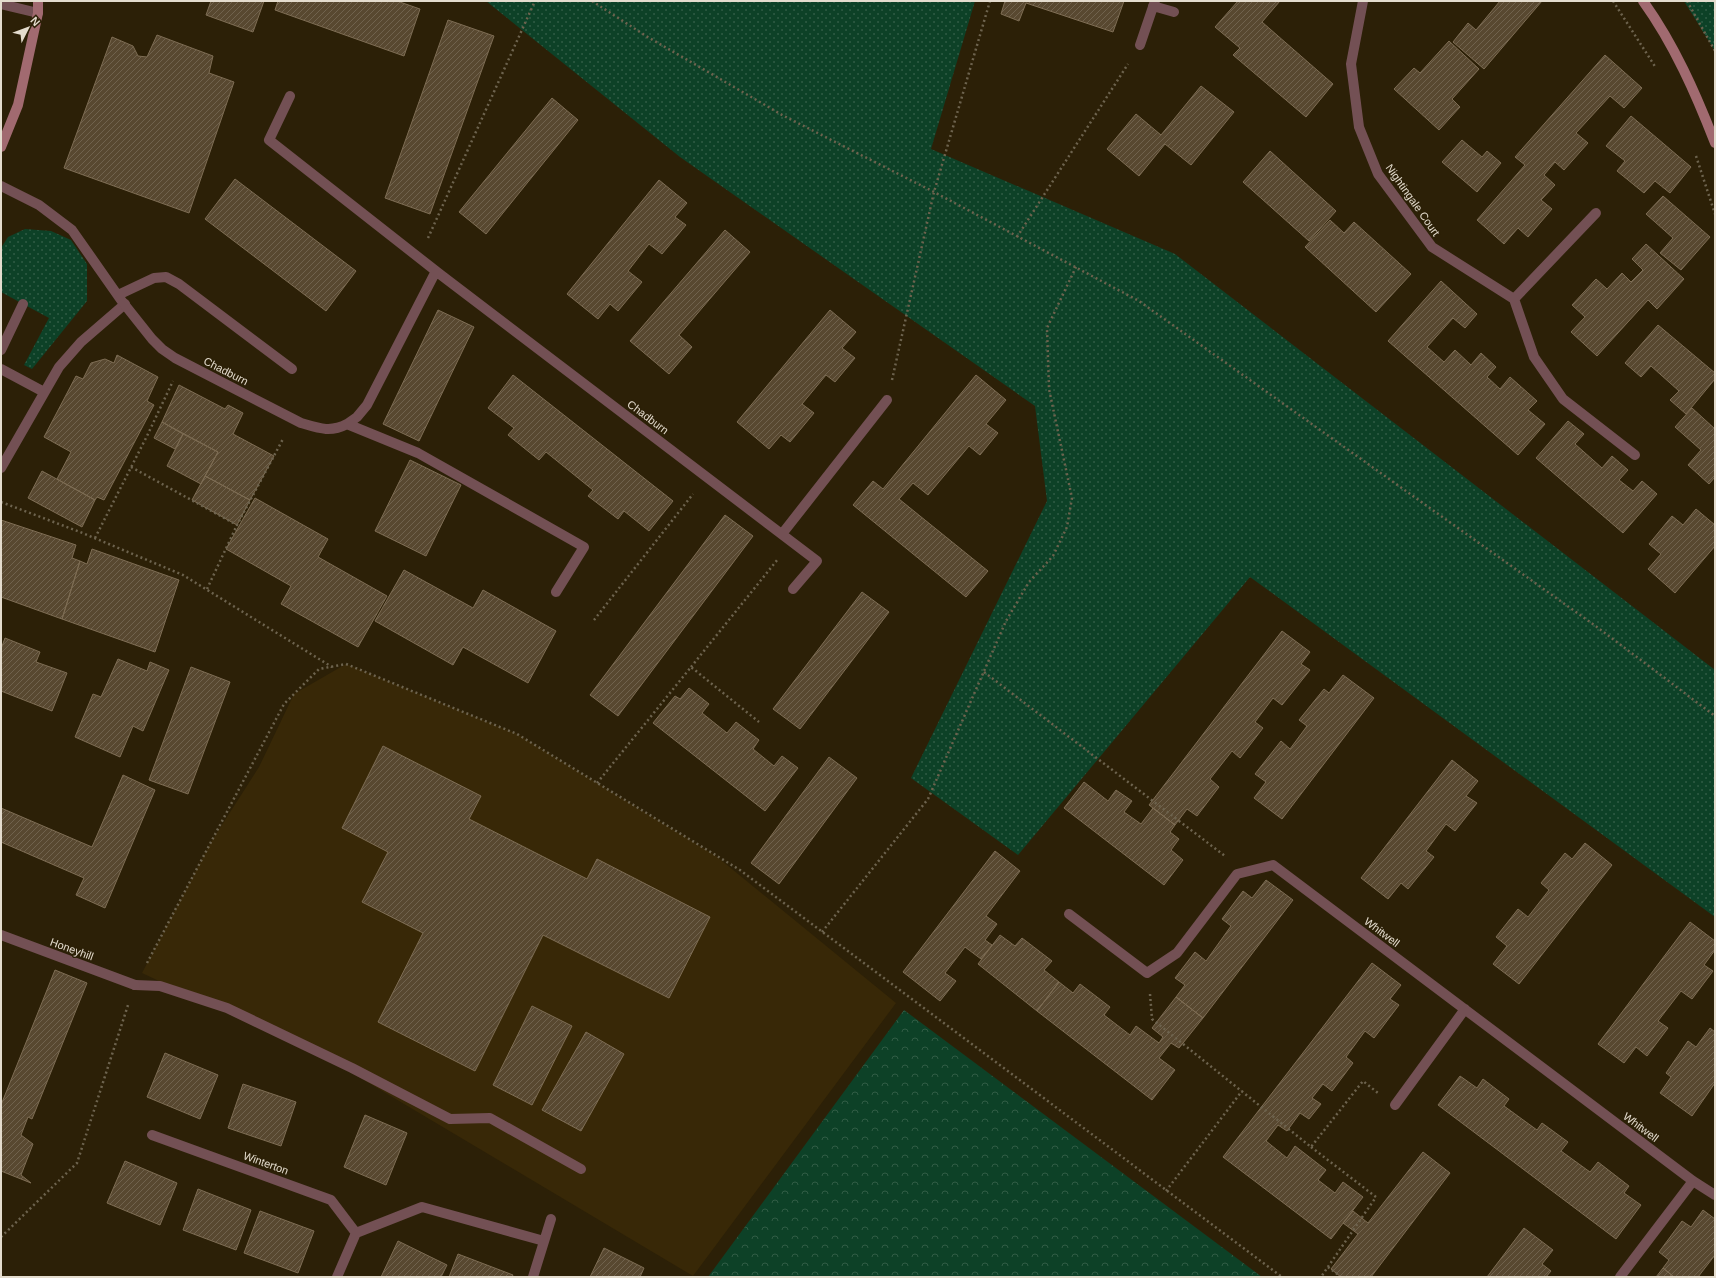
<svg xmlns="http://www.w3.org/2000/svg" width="1716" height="1278" font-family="Helvetica,sans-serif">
	<defs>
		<pattern id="grass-dots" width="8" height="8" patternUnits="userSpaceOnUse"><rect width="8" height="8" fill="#0d4127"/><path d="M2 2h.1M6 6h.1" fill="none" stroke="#305c45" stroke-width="1.8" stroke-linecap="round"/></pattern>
		<pattern id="park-crowns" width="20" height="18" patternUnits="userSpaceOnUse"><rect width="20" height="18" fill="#0d4127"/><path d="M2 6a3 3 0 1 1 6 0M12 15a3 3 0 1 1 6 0" fill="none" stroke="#305c45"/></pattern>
		<pattern id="building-hatch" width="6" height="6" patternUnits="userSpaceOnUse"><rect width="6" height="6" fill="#584830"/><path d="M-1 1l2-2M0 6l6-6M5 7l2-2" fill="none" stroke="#70624d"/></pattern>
	</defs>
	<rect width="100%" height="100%" fill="#2c2007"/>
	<path fill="#382807" d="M346,664L517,734L716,856L896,1003L693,1276L347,1070L142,973L211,842L259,767L294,694Z"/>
	<path fill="url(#grass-dots)" d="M486,1H975L931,149L1175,254L1715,670V917L1250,577L1018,855L911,778L1047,501L1035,406L680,157Z
		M1684,1H1715V51Z
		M25,229L51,231L71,240L87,264V301L32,369L24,365L49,318L1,292V248L8,237Z"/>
	<path fill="url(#park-crowns)" d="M904,1010L1262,1277H708Z"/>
	<path fill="url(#building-hatch)" stroke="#7e6d54" d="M211,1H264L253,32L206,15Z
		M278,1H397L420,9L404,56L275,10Z
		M1005,1H1124L1113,32L1026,3L1019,21L1001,14Z
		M1238,1H1280L1262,22L1333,84L1306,117L1233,55L1240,48L1215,27Z
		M1500,1H1542L1484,69L1453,42L1468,23L1476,30Z
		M448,20L494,36L430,214L385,198Z
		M157,35L213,56L209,73L234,82L189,213L64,168L112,37L133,46L138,56L147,57Z
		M1449,41L1479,69L1452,99L1460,107L1439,130L1394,89L1414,68L1420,73Z
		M1605,55L1642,88L1624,108L1610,96L1576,133L1588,143L1564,170L1555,162L1544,175L1555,185L1541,200L1552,209L1528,237L1518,228L1504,244L1477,220L1525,165L1515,157Z
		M1201,86L1234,112L1191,165L1165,144L1139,176L1107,149L1136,114L1161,135Z
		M552,98L578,120L486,234L459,212Z
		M1631,116L1691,167L1670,193L1655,181L1644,193L1617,171L1625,161L1606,146Z
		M1462,140L1482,157L1487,151L1501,163L1477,192L1442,162Z
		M1270,151L1336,211L1309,241L1243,182Z
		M235,179L356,271L326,311L205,219Z
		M659,180L687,203L675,217L686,225L662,254L649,244L628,271L642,282L618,311L610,304L598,319L567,294Z
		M1663,196L1710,237L1681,270L1660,253L1673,238L1646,214Z
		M1330,220L1344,233L1354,222L1411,274L1376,312L1305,247Z
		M725,230L750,252L679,335L692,347L669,374L630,341Z
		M1646,244L1684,279L1657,309L1648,300L1597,356L1571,332L1585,317L1572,305L1596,279L1607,289L1622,273L1631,282L1643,270L1632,259Z
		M1441,281L1477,314L1465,328L1453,318L1427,347L1444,362L1455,350L1471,365L1481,353L1496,367L1487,377L1500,389L1510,377L1537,401L1528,410L1545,424L1518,455L1388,341Z
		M438,310L474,327L419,441L383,424Z
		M830,310L856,332L842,348L855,358L835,382L826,375L802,404L814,413L790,442L781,435L769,449L737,422Z
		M1658,325L1715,373V379L1686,414L1670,400L1679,391L1651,366L1641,377L1625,363Z
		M117,355L158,377L147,401L154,405L104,500L97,497L95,500L57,479L71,452L44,437L76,376L83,379L91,363L105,359L114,363Z
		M513,375L673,501L649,531L624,511L618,519L588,496L593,490L546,452L539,460L508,435L514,428L488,408Z
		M976,375L1006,400L986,424L998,433L980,455L969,446L928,495L913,483L899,499L988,571L966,597L853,505L873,481L883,489Z
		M179,385L225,409L228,405L243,413L233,434L274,456L250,500L205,476L218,452L162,422Z
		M1692,408L1715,429V477L1709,484L1688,465L1701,450L1675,427Z
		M1568,421L1584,434L1575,444L1602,468L1612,456L1628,470L1619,480L1633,491L1642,481L1657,494L1623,533L1536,458Z
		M162,422L183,434L175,449L154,438Z
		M183,434L218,452L201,484L167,466Z
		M410,460L461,485L426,556L375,531Z
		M42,471L95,500L82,527L28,498Z
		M205,476L250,500L237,525L192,500Z
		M255,498L328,539L318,557L387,596L358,647L281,604L291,586L226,549Z
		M1696,509L1715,525V546L1675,593L1648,569L1661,554L1649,544L1672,516L1683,525Z
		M725,515L753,536L618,716L590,695Z
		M1,520L76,545L72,558L80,561L62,619L1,597Z
		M92,549L179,580L155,652L62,619L80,561L87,564Z
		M404,570L473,608L483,590L556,631L528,683L463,647L453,665L375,621Z
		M862,592L889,612L800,729L773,709Z
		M1282,631L1310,652L1301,664L1310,670L1282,705L1273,698L1255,722L1263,728L1240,758L1232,751L1210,779L1219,787L1197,816L1187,809L1175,825L1149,805Z
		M5,638L40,652L36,662L67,673L52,711L1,691V649Z
		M118,659L147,671L150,662L169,670L143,731L133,726L120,757L75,737L93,694L101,697Z
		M191,667L230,682L188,794L149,780Z
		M1343,675L1374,698L1282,819L1254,798L1266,782L1255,774L1281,741L1290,749L1307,726L1299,720L1324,689L1329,693Z
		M689,688L709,704L702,713L727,733L736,722L759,740L753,749L774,766L782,756L798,768L765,811L653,723L675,696L680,699Z
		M383,746L481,796L469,819L587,879L597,859L710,917L669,998L543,935L475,1071L378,1022L423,933L362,902L388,852L342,828Z
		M829,757L857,778L779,884L751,863Z
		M1452,760L1478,781L1466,796L1477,803L1455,831L1446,824L1426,851L1434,857L1408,889L1401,883L1388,899L1361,878Z
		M123,775L155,790L105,908L76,895L84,878L1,842V808L92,847Z
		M1084,782L1108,801L1116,790L1132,801L1124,812L1141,824L1153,808L1175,825L1170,832L1179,839L1171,850L1183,860L1164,885L1064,808Z
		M1585,843L1612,865L1519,984L1493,964L1507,946L1496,937L1518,909L1528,917L1549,890L1541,883L1565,853L1572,859Z
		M995,851L1020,871L986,916L997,924L985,940L992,945L981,959L965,947L945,973L956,981L940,1001L903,972Z
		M1266,880L1293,900L1203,1018L1176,997L1185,985L1175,978L1195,952L1206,961L1231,926L1222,919L1243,891L1252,898Z
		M1690,922L1715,941V950L1704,965L1713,971L1692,999L1681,991L1658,1021L1668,1028L1647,1056L1636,1047L1624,1063L1598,1044Z
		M1000,935L1015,946L1022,938L1052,961L1044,970L1059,982L1037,1011L978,964Z
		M1372,963L1401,985L1390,999L1399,1005L1374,1038L1365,1031L1346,1057L1353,1063L1332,1091L1323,1084L1312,1098L1321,1104L1309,1119L1300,1113L1287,1131L1278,1125L1266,1141L1287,1158L1295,1146L1326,1170L1318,1180L1335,1193L1343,1182L1363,1197L1331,1239L1223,1157Z
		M55,970L87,983L32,1119L28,1117L21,1135L33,1144L21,1175L31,1183L1,1171V1105Z
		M1059,982L1073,993L1080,984L1110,1007L1104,1015L1130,1035L1136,1026L1159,1043L1163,1037L1152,1028L1176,997L1203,1018L1179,1048L1171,1043L1159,1058L1175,1070L1152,1100L1037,1011Z
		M532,1006L572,1026L532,1105L493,1085Z
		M1710,1028L1715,1032V1083L1692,1116L1660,1093L1671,1077L1666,1073L1688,1041L1696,1047Z
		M586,1032L624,1054L581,1131L542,1110Z
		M165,1053L218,1075L200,1119L147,1097Z
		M1460,1076L1477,1088L1483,1079L1509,1099L1504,1106L1537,1130L1542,1123L1568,1142L1561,1151L1590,1172L1598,1162L1629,1186L1624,1193L1641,1205L1616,1239L1438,1105Z
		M243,1084L296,1102L281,1146L228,1128Z
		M365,1115L407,1133L386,1185L344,1167Z
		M1423,1152L1450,1173L1371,1277H1341L1331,1269L1358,1234L1343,1223L1353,1211L1368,1223Z
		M125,1161L177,1183L160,1225L107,1203Z
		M198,1189L251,1210L236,1250L183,1230Z
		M1703,1210L1715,1219V1255L1698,1277H1674L1663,1268L1669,1260L1659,1252L1682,1221L1691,1227Z
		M260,1211L314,1231L298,1273L244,1253Z
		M1524,1228L1553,1250L1542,1264L1551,1271L1546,1277H1487Z
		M398,1241L447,1265L441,1277H381Z
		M604,1248L644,1268L640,1277H590Z
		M458,1254L513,1275L512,1277H449Z
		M1663,1268L1674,1277H1656Z"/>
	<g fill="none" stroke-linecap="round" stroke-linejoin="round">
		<path stroke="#6d634e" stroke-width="2.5" stroke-dasharray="2 3" stroke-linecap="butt" d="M592,1L646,36L784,116L934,192L1139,301L1597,627L1715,716
			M1613,1L1656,68
			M1687,1L1715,51
			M1696,156L1715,214
			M1017,237L1128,64
			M428,238L535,1
			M892,380L934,192L990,1
			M131,467L237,525L283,439
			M1,502L80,532L183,575L332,667
			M95,538L147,436L173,381
			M207,589L237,525
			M594,620L693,494
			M691,667L778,559
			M984,672L1225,856
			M597,783L691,667L759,722
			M822,932L928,799L1006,621L1029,582L1053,556L1067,527L1072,498L1049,389L1047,328L1076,267
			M147,963L284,704L319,669L346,664L517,734L740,870L1282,1277
			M1150,994L1152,1019L1311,1147L1363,1081L1378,1093
			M1311,1147L1376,1197L1321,1277
			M1166,1191L1242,1091
			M1,1237L77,1163L128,1005
			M1328,1267L1341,1277"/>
		<path stroke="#735054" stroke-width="10" d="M1,350L23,304
			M1,369L44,392
			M1,468L59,367L81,342L125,304
			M135,985L160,986L227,1008L352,1068L450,1119L490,1118L581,1169"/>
		<path stroke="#735054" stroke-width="10" d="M1363,1L1351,64L1359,127L1378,174L1432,247L1514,299L1534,357L1563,399L1635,455
			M1,4L38,13
			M1153,6L1174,12
			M1140,45L1155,1
			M290,96L269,140L441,275L817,561L793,589
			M1,186L39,205L72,230L121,300L152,339L162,349L175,358L301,423C318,428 330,433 347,424L418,453L584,547L556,592
			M118,295L154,278L166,277L179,284L292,369
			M1514,299L1596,213
			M347,424L357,417L367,405L436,271
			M782,534L887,400
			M1069,914L1147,973L1177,953L1237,874L1273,865L1693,1181L1715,1195
			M1,935L135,985
			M1395,1105L1465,1009
			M152,1135L331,1200L356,1233L337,1277
			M356,1233L422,1207L544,1241
			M533,1277L551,1219
			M1620,1277L1693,1181"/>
		<path stroke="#a16a70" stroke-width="10" d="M1643,1C1674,44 1696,94 1715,143
			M1,147L18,105L38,13V1"/>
	</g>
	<g text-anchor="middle" stroke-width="3" stroke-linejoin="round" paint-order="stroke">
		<g font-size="11" fill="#e4dcce" stroke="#2c2007">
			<text transform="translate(1413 200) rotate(55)" y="4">Nightingale Court</text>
			<text transform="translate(226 371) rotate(27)" y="4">Chadburn</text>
			<text transform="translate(648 417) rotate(37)" y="4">Chadburn</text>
			<text transform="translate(1382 932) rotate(37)" y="4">Whitwell</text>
			<text transform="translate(72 949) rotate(20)" y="4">Honeyhill</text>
			<text transform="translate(1641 1127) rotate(37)" y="4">Whitwell</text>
			<text transform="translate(266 1163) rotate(20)" y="4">Winterton</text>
		</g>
	</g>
	<rect width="1716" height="1278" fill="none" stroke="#e4dcce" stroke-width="4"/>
	<g transform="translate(28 28) rotate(48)" stroke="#2c2007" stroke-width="3" paint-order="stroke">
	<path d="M0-3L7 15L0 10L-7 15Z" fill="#e4dcce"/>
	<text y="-6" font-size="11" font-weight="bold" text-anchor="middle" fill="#e4dcce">N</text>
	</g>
</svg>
